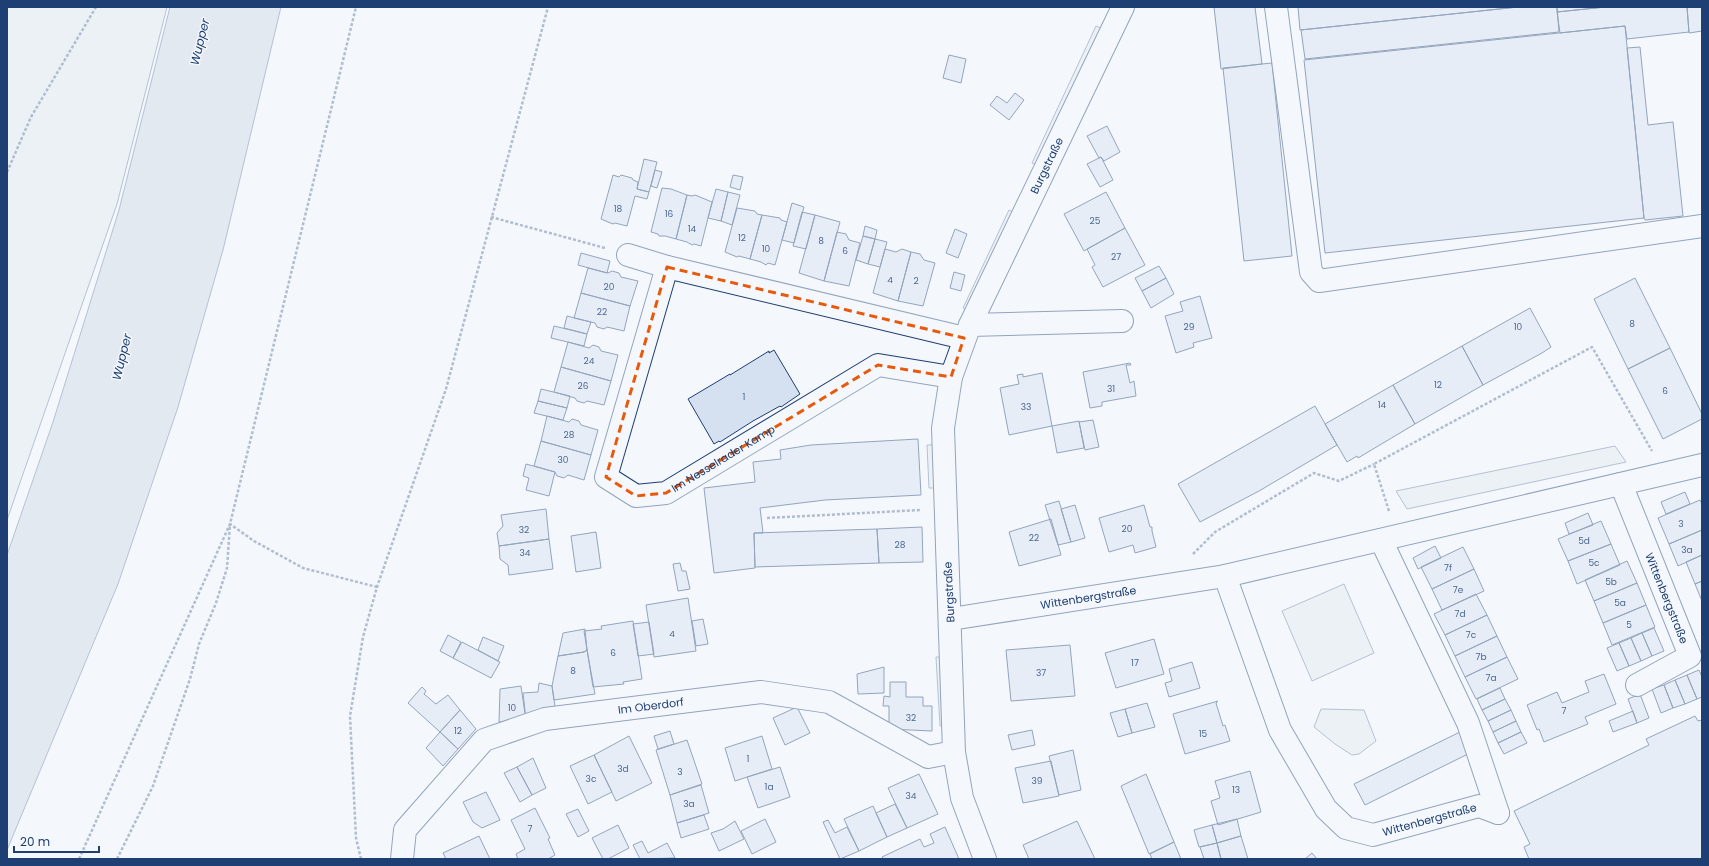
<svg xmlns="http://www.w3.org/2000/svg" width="1709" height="866" font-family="Poppins,sans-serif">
	<rect width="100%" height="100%" fill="#f4f7fb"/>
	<path fill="#e3e9f0" stroke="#687fa3" d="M7,7H167L117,204L7,520Z
		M1344,584L1374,653L1312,681L1282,611Z
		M1321,709L1364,710L1376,741L1359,754L1352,755L1335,744L1314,727Z"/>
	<path fill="#e3e8f0" stroke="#687fa3" d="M1096,26L1103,29L1039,166L1032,163Z
		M1009,210L1017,214L971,312L963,308Z
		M927,445H936L938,488H929Z
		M1615,446L1626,462L1407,509L1396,491Z
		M936,657H944L948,726H940Z"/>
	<path fill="#cfd7e4" stroke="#687fa3" d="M170,7H281L223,250L178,407L118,584L7,850V555L53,422L119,210Z"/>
	<path fill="#d5e0f0" stroke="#1d3f73" d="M1214,7H1255L1262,64L1221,69Z
		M1298,7H1518L1300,30Z
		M1518,7H1557L1559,32L1305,59L1301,30Z
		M1557,7H1606L1557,12Z
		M1605,7H1687L1689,32L1627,39L1625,26L1560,33L1557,12Z
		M1687,7H1702V31L1689,33Z
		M1625,26L1644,218L1325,253L1304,60Z
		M1640,47L1648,125L1673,122L1683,216L1645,220L1644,218L1627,48Z
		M949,55L966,59L961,83L943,78Z
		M1272,63L1292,256L1244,261L1223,68Z
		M1015,93L1024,100L1009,120L990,105L997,96L1007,103Z
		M1107,126L1120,152L1104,161L1101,157L1099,158L1087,136Z
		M1101,157L1113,180L1100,187L1087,164Z
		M644,159L657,162L649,192L637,189Z
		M655,170L662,172L657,188L651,186Z
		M613,175L619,177L621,175L632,178L633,180L638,182L637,189L649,192L647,199L635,196L627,226L615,223L613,224L601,219Z
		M733,175L743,177L740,190L730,187Z
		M662,188L671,189L687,195L676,239L665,236H659L658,234L651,232Z
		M716,189L728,192L721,221L708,218Z
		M728,192L740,195L732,225L721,221Z
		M1106,192L1125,228L1084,251L1064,214Z
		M687,195L692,196L695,195L712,202L701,246L694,244L692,245L687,242L676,239Z
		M792,203L804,207L794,243L782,240Z
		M737,208L755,211L757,214L762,215L750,259L739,256L737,257L725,252Z
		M802,212L815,215L806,249L793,246Z
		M762,215L780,218L781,220L787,222L775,265L768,263L766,265L761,262L750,259Z
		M815,215L840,222L824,281L799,273Z
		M865,226L877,230L875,239L863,236Z
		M1125,228L1145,265L1103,287L1092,267L1095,265L1087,249Z
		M955,229L967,234L958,258L946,253Z
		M837,232L846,234L849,240L860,243L849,286L824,281Z
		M863,236L875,239L868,264L856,260Z
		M875,239L887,242L880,267L868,264Z
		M885,249L896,252L902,249L911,252L898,301L873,293Z
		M911,252L920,254L924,260L935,263L923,306L898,301Z
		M581,253L610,261L607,273L578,265Z
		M1159,266L1166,278L1142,291L1135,278Z
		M588,268L608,273L612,271L619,273L621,277L638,281L630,306L581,293Z
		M954,272L965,275L961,291L950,288Z
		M1166,278L1174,294L1151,308L1142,291Z
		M1635,278L1670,348L1628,369L1594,299Z
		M581,293L630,306L624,331L607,327L604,329L597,327L595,323L574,318Z
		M1200,296L1212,338L1193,343L1194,347L1176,353L1165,316L1183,311L1180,302Z
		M1530,308L1551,347L1542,353L1483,385L1462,346Z
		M567,316L591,322L587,334L564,328Z
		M554,326L587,334L584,346L551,338Z
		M568,342L589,348L593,345L599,347L601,351L618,355L611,381L561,367Z
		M1462,346L1483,385L1415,424L1393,385Z
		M1670,348L1702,414V419L1663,439L1628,369Z
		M774,350L800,394L781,407L780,406L753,421L720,442L719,441L714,444L688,399L730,374V375L769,351V353Z
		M1130,363L1131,365H1126L1130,383L1134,381L1136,396L1102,402V406L1090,408L1083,372Z
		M561,367L611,381L604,405L587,401L584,403L577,401L575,398L554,392Z
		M1042,373L1052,426L1009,435L1000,388L1019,384L1017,375L1023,374V377Z
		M1393,385L1415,424L1358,458L1357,456L1347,462L1325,424Z
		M541,389L570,396L567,408L538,401Z
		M538,401L567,408L563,420L534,413Z
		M1315,406L1337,445L1259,491L1200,522L1178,484Z
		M547,416L569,422L572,419L579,421L581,425L598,430L591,455L541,441Z
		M1093,420L1099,447L1085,450L1079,422Z
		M1079,421L1084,448L1057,453L1052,426Z
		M918,439L921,495L825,500L760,508L763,533H754L755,568L714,573L704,488L755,482L753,462L781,459L780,450L811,445Z
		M541,441L591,455L584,480L568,475L564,478L557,476L555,472L534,466Z
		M526,464L555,472L549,496L526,490L529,478L523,476Z
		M1685,492L1690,504L1666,514L1661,502Z
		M1700,500L1702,504V530L1669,544L1658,518Z
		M1059,501L1071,542L1058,545L1045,505Z
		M1075,505L1085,538L1071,542L1061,509Z
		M1144,505L1150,527H1152V531L1156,547L1135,553L1133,545L1109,552L1099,518Z
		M546,509L549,539L499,546L497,533L503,526L501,515Z
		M1588,513L1593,525L1569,534L1565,523Z
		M1051,519L1061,555L1019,566L1009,532Z
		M1601,521L1611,544L1568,561L1558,539Z
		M922,527L923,562L879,563L877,529Z
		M877,529L879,563L755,567L754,533Z
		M1702,530V555L1678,566L1669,544Z
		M596,532L601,568L576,572L571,536Z
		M549,539L553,569L509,575L508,565L500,559L499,546Z
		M1611,544L1620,565L1577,584L1568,561Z
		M1435,546L1441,558L1418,569L1413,558Z
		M1463,547L1474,569L1432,589L1421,567Z
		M1702,555V581L1695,584L1686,562Z
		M1627,561L1637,583L1594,601L1585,580Z
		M680,563L682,571H686L690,589L678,591L673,564Z
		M1474,569L1484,591L1442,610L1432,589Z
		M1702,581V601L1695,584Z
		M1637,583L1646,605L1603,623L1594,601Z
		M1476,594L1487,615L1445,635L1434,614Z
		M688,598L696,651L654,657L646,605Z
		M1646,605L1655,627L1612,645L1603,623Z
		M1487,615L1497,636L1455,656L1445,635Z
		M703,619L708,644L696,646L692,621Z
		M633,621L642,679L623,682L624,684L593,687L584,631L602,629L601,626Z
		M649,622L654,654L638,656L633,624Z
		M1654,628L1664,651L1652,656L1642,633Z
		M585,629L587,650L584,652L558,656L563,633Z
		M1642,633L1652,656L1641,661L1631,638Z
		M448,635L461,642L453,658L440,651Z
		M1497,636L1507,657L1465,677L1455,656Z
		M483,637L504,646L498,661L478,650Z
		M1631,638L1641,661L1629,666L1619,643Z
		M1154,639L1164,674L1116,688L1105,653Z
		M462,642L500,662L491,678L453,658Z
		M1619,643L1629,666L1617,671L1607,648Z
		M1070,645L1075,696L1011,701L1006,650Z
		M587,650L595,694L554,700L552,686L558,656L584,652Z
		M1507,657L1518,679L1476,699L1465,677Z
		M1192,662L1200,688L1169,697L1165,683L1172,681L1169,669Z
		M884,667V693L858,694L857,674Z
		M1699,670L1702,677V697L1697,699L1687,675Z
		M1604,674L1616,704L1585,717L1588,724L1544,742L1539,729L1537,730L1527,705L1557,692L1562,703L1589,692L1585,681Z
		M1687,675L1697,699L1685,704L1675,680Z
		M1675,680L1685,704L1673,708L1664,685Z
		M890,682H906V697H923V706H932V731L889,729V706H883L884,696L890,697Z
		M539,683L552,686L556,713L526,719L523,693L538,692Z
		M1664,685L1673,708L1661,713L1652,689Z
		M521,686L526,721L499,722L500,689Z
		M422,687L426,691L424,694L436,704L448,695L460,710L440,732L408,703Z
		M1500,688L1505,699L1482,710L1477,699Z
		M1640,694L1649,718L1637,723L1628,699Z
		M1505,699L1511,710L1488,721L1482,710Z
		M1218,701L1216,703L1223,726L1225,725L1230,741L1185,754L1173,714Z
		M1147,703L1155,727L1132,733L1125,709Z
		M797,707L810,733L785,745L773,718Z
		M1125,709L1132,733L1118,737L1110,713Z
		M460,710L476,729L458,749L440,732Z
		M1511,710L1516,721L1493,732L1488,721Z
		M1633,711L1637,723L1613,732L1609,721Z
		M1695,716L1698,721L1702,720V859H1529L1524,847L1530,844L1514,811L1649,745L1646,739Z
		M1516,721L1521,732L1498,743L1493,732Z
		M1032,730L1035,745L1012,750L1008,735Z
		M670,731L674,744L658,749L654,736Z
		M1462,731L1472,752L1365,805L1354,784Z
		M440,732L458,749L443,766L426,748Z
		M1521,732L1527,743L1504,754L1498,743Z
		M629,736L652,783L616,801L594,755Z
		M762,736L772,769L735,781L725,748Z
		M687,740L702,784L670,795L656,750Z
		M1073,750L1081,790L1059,795L1049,756Z
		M594,755L612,792L588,804L570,766Z
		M533,758L546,788L532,795L517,767Z
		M1051,761L1059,796L1023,803L1015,768Z
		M517,767L532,795L520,802L504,773Z
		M780,767L790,797L758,808L747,777Z
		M1250,771L1261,812L1218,825L1211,801L1220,798L1215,781Z
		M919,774L938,814L907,828L888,788Z
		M1146,774L1174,842L1149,854L1121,786Z
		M701,785L709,813L677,823L670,795Z
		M486,792L500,820L482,828L473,822L463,802Z
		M895,804L907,828L887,837L876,813Z
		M873,806L887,837L859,851L844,819Z
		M535,808L550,838L548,839L555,855L548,859H518L516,854L525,849L511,820Z
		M578,809L589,831L578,837L566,814Z
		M704,815L709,829L681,838L677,823Z
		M765,819L776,842L752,854L741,831Z
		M1237,819L1241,836L1217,843L1212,825Z
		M828,820L835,833L847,827L859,851L840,859L823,822Z
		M735,821L744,839L719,851L711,833L723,829Z
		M1077,821L1095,859H1029L1023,845Z
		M618,825L629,848L608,859H603L592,838Z
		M1212,825L1217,843L1199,847L1194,830Z
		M945,827L959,859H883L882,857L920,839L924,847L934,843L930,834Z
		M479,836L490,859H446L443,853Z
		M1241,836L1248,859H1221L1217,843Z
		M642,841L648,853L667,843L675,858L640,859L633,845Z
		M1174,842L1181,859H1152L1150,854Z
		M1217,843L1221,859H1204L1200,847Z
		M1312,853L1317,859H1305Z"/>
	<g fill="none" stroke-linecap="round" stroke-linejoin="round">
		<defs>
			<g id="minor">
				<path d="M1276,7L1311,272L1319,281L1702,226"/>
				<path d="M628,255L667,267L964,338"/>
				<path id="s1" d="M667,267L606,477L636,496L666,493L878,365L951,377"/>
				<path d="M970,325L1122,321"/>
				<path id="s2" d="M1621,484L1690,656L1637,685"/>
				<path d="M1381,540L1468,723L1498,813"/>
				<path id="s3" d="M1225,576L1280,730L1326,809L1346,828L1373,835L1479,806L1498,813"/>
				<path id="s4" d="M951,619L1225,576L1702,465"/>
				<path id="s5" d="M402,859L405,830L484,740L545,719L761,692L829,702L928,757L954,752"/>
				<path id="s6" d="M985,859L962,798L954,752L943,428L951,377L970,325L1123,7"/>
			</g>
		</defs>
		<use href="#minor" stroke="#1d3f73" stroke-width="24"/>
		<path stroke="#5e769c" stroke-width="2.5" stroke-dasharray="3 2" stroke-linecap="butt" d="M7,172L31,117L96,7
			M491,217L605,248
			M1389,511L1374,464L1592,347L1652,451
			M767,518L921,510
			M1193,554L1215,532L1314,473L1339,481L1374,464
			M79,859L230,524L356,7
			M117,859L153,786L190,679L199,644L216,603L227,568L230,524L254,541L303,568L377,587
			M361,859L356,838L350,716L363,637L377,587L446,389L548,7"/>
		<use href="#minor" stroke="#f4f7fb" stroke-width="22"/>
	</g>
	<path d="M0 0H1709V866H0ZM667,267L964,338L951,377L878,365L666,493L636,496L606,477Z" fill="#f4f7fb" fill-opacity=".55" fill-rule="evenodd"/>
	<path fill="none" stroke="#e8590c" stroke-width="3" stroke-dasharray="8 5" stroke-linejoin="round" d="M667,267L964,338L951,377L878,365L666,493L636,496L606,477Z"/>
	<g text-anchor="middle" stroke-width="3" stroke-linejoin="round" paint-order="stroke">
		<g font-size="9" fill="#4b6792">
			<text x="618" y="212">18</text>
			<text x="669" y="217">16</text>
			<text x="1095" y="224">25</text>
			<text x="692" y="232">14</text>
			<text x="742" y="241">12</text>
			<text x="821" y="244">8</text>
			<text x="766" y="252">10</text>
			<text x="845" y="254">6</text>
			<text x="1116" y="260">27</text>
			<text x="890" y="283">4</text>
			<text x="916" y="284">2</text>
			<text x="609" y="290">20</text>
			<text x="602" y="315">22</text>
			<text x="1632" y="327">8</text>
			<text x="1189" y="330">29</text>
			<text x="1518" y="330">10</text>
			<text x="589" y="364">24</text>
			<text x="1438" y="388">12</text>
			<text x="583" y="389">26</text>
			<text x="1111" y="392">31</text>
			<text x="1665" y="394">6</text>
			<text x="744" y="400">1</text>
			<text x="1382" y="408">14</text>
			<text x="1026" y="410">33</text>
			<text x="569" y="438">28</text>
			<text x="563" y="463">30</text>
			<text x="1681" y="527">3</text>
			<text x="1127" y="532">20</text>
			<text x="524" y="533">32</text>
			<text x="1034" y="541">22</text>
			<text x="1584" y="544">5d</text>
			<text x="900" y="548">28</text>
			<text x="1687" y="553">3a</text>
			<text x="525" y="556">34</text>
			<text x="1594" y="566">5c</text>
			<text x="1448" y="571">7f</text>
			<text x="1611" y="585">5b</text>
			<text x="1458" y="593">7e</text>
			<text x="1620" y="606">5a</text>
			<text x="1460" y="617">7d</text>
			<text x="1629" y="628">5</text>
			<text x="672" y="637">4</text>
			<text x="1471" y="638">7c</text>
			<text x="613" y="656">6</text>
			<text x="1481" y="660">7b</text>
			<text x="1135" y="666">17</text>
			<text x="573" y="674">8</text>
			<text x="1041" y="676">37</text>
			<text x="1491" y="681">7a</text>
			<text x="512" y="711">10</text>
			<text x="1564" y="714">7</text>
			<text x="911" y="721">32</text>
			<text x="458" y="734">12</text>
			<text x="1203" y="737">15</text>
			<text x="748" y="762">1</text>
			<text x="623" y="772">3d</text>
			<text x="680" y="775">3</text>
			<text x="591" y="782">3c</text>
			<text x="1037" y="784">39</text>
			<text x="769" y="790">1a</text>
			<text x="1236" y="793">13</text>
			<text x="911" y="799">34</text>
			<text x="689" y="807">3a</text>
			<text x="530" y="832">7</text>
		</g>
		<g font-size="11" fill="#1d3f73" stroke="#f4f7fb">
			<text dy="4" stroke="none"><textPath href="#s6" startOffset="720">Burgstraße</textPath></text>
			<text dy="4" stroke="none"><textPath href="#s1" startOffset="351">Im Nesselrader Kamp</textPath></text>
			<text transform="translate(949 592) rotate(-93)" y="4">Burgstraße</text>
			<text dy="4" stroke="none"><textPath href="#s4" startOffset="139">Wittenbergstraße</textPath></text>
			<text dy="4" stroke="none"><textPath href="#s2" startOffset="123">Wittenbergstraße</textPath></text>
			<text dy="4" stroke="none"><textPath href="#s5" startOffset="320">Im Oberdorf</textPath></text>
			<text dy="4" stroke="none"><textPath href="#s3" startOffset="369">Wittenbergstraße</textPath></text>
		</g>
		<g font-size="12" font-style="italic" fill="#1d3f73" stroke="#f4f7fb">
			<text transform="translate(200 42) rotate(-76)" y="4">Wupper</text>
			<text transform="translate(122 357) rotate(-76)" y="4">Wupper</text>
		</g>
	</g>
	<rect width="1709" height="866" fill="none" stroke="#1d3f73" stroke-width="16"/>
	<path d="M14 846v6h85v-6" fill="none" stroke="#1d3f73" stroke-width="2"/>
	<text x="20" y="846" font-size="12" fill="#1d3f73" stroke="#f4f7fb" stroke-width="3" paint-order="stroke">20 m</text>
</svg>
